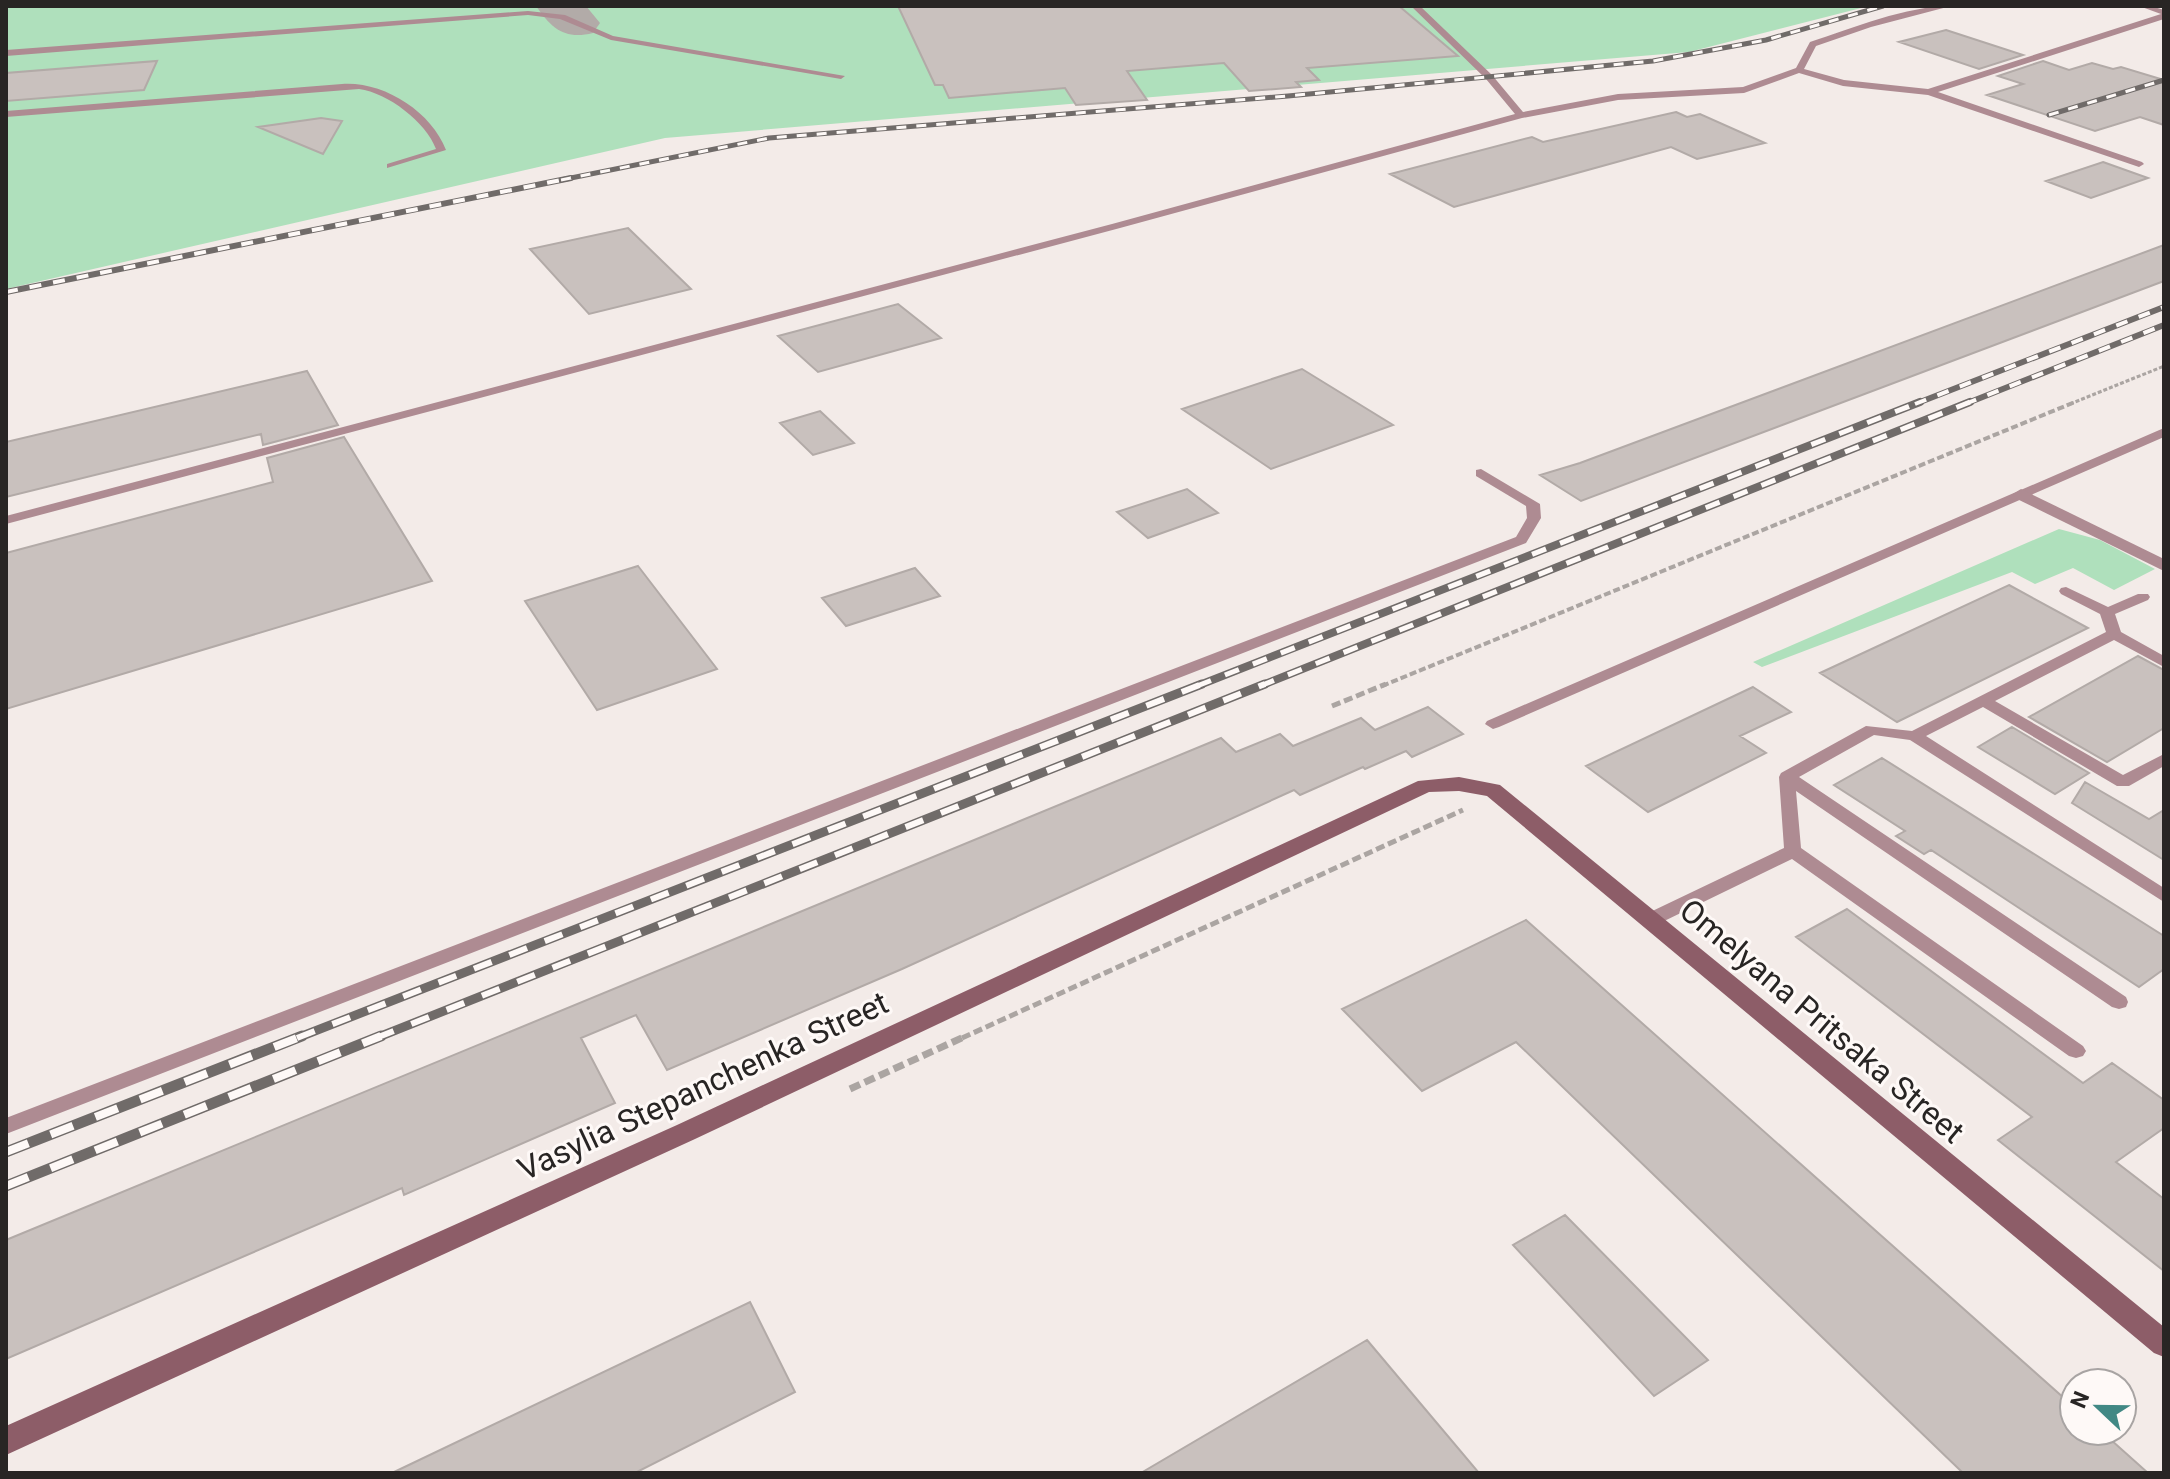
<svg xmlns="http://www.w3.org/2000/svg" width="2170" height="1479" font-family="Roboto,sans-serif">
	<rect width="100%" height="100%" fill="#f3ebe8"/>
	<path fill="#afe0bc" d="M6,6H1869L1689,52L665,138L6,289Z
		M2059,529L2100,540L2155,569L2114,590L2073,568L2035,584L2012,572L1762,667L1753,662Z"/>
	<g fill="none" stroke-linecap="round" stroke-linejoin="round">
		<path fill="#b2aba8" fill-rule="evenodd" d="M536,6H586L600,23L593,33C565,40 552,29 536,6Z"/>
	</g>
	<path fill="#c9c1be" stroke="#b2aaa7" stroke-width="2" d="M898,6H1399L1458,56L1307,68L1319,80L1296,82L1301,87L1249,91L1224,63L1127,71L1147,100L1076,105L1065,88L949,98L943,85H935Z
		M1946,30L2023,55L1979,69L1899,42Z
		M157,61L144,90L6,101V73Z
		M2043,61L2069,70L2092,63L2113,69L2121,67L2164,80V125L2140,117L2095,131L1987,95L2023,84L1998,76Z
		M1676,112L1687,117L1700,114L1765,143L1697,159L1671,147L1454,207L1390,174L1532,137L1543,142Z
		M321,118L342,121L323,154L258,127Z
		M2103,162L2148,178L2091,198L2046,181Z
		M628,228L691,289L589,314L530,249Z
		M2164,245V281L1581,501L1540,475L1580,463Z
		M898,304L941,338L818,372L778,336Z
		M1302,369L1393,425L1271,469L1182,409Z
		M307,371L338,425L263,445L261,434L6,497V442Z
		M820,411L854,443L813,455L780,423Z
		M344,437L432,581L6,709V553L273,482L267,458Z
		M1187,489L1218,513L1148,538L1117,512Z
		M638,566L717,669L597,710L525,601Z
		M915,568L940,596L846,626L822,598Z
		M2009,585L2088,628L1897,722L1820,673Z
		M2138,656L2164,670V728L2107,762L2029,717Z
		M1753,687L1791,712L1740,736L1766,753L1648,812L1586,766Z
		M1428,707L1463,734L1412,757L1406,751L1365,769L1363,767L1300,795L1294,790L902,969L667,1070L636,1015L581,1038L615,1103L404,1195L402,1188L6,1359V1240L1221,738L1236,752L1280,734L1293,746L1361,718L1375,730Z
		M2012,727L2089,773L2055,794L1978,747Z
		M1882,758L2164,936V969L2139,987L1931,850L1924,854L1896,836L1905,831L1834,785Z
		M2085,782L2149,819L2164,810V860L2072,803Z
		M1847,909L2083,1083L2112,1063L2164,1100V1128L2116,1162L2164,1199V1271L1998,1140L2032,1117L1796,937Z
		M1526,920L2074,1407V1431H2101L2148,1473H1963L1516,1042L1422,1091L1342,1009Z
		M1565,1215L1708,1360L1654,1396L1513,1245Z
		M750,1302L795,1392L635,1473H392Z
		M1367,1340L1479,1473H1141Z"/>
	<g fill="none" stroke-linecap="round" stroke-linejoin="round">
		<path stroke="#aba5a2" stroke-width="3" stroke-dasharray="4 2" stroke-linecap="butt" d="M2070,404L2164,366"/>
		<path stroke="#aba5a2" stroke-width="4" stroke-dasharray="7 3" stroke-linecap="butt" d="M1382,686L2075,402"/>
		<path stroke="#aba5a2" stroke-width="5" stroke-dasharray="9 4" stroke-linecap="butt" d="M1332,706L1386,684
			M962,1038L1463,810"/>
		<path stroke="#aba5a2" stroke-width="7" stroke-dasharray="11 5" stroke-linecap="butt" d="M850,1089L966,1036"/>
		<path fill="#ae8b92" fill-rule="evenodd" d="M1411,6H1420L1492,75L1523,112L1618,94L1743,87L1796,68L1810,42C1853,28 1906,6 1951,6L1871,27L1816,46L1804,69L1844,80L1928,89L2161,14L2139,6H2151L2164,10V19L1938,92L2142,162L2144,164L2139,167L1928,95L1843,86L1799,73L1744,93L1618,100L1522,118L1120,228L6,524V516L1112,224L1515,114L1486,79Z
			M528,11L565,15L613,36L845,76L841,79L611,40L560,19L528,15L6,56V50Z
			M342,84C383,81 431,111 446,150L387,168V164L436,149C426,122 388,93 359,89L6,117V111Z
			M2164,428V437L1499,727L1493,729L1485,724L1487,721Z
			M1481,469L1540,504L1541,518L1526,543L6,1134V1118L1516,537L1527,518L1526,506L1476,476V470Z
			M2066,587L2108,607L2138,594H2148L2150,597L2148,600L2115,614L2121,632L2164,656V667L2114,640L1995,701L2123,775L2164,754V766L2129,786H2117L1983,707L1926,736L2164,888V902L1910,740L1874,735L1799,777L2126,997L2128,1002L2126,1007L2119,1009L2112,1007L1796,791L1801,848L2083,1046L2086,1051L2083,1056L2076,1058L2069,1056L1792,859L1656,925H1644L1641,920L1644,915L1784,848L1779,777L1781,773L1866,726L1912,731L2106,632L2100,614L2061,594L2059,591L2061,588Z"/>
		<path fill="#ae8b92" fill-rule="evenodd" d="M2021,489L2164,559V571L2015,498L2013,494Z"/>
		<path fill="#8d5d68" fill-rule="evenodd" d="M1459,777L1500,785L2164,1327V1357L2154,1353L1487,796L1459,791L1429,792L695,1139L6,1455V1426L677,1125L1418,781Z"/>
		<defs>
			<path id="rail-far4" d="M2049,115L2164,80
				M561,180L769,138L1288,96L1653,61L1766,40L1883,6"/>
			<path id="rail-far3" d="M6,292L571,178
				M1915,404L2164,307
				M1965,404L2164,325"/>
			<path id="rail-far2" d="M1197,686L1920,402
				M1260,686L1970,402"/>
			<path id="rail-far1" d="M297,1038L1202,684
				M376,1038L1265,684"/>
			<path id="rail" d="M6,1152L302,1036
				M6,1186L381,1036"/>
		</defs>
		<use href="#rail-far4" stroke="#706b69" stroke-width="5"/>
		<use href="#rail-far3" stroke="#706b69" stroke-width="6"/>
		<use href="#rail-far2" stroke="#706b69" stroke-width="8"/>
		<use href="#rail-far1" stroke="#706b69" stroke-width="9"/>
		<use href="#rail" stroke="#706b69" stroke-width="11"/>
		<use href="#rail-far4" stroke="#fef9f7" stroke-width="3" stroke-dasharray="10" stroke-linecap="butt"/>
		<use href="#rail-far3" stroke="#fef9f7" stroke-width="4" stroke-dasharray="12" stroke-linecap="butt"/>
		<use href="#rail-far2" stroke="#fef9f7" stroke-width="5" stroke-dasharray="15" stroke-linecap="butt"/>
		<use href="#rail-far1" stroke="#fef9f7" stroke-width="6" stroke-dasharray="19" stroke-linecap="butt"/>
		<use href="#rail" stroke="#fef9f7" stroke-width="8" stroke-dasharray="24" stroke-linecap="butt"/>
	</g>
	<g text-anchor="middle" stroke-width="6" stroke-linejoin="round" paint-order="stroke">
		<g font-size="32" fill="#282524" stroke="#fef9f7">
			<text transform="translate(1822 1021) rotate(40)" y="11">Omelyana Pritsaka Street</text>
			<text transform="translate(703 1086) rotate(-25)" y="11">Vasylia Stepanchenka Street</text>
		</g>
	</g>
	<rect width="2170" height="1479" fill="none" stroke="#282524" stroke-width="16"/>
	<g transform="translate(2098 1407) rotate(292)"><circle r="38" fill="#fef9f7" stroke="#a8a4a3" stroke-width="2"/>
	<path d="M0-6L14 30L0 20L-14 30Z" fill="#418884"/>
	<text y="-12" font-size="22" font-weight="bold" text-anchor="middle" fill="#282524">N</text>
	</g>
</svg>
